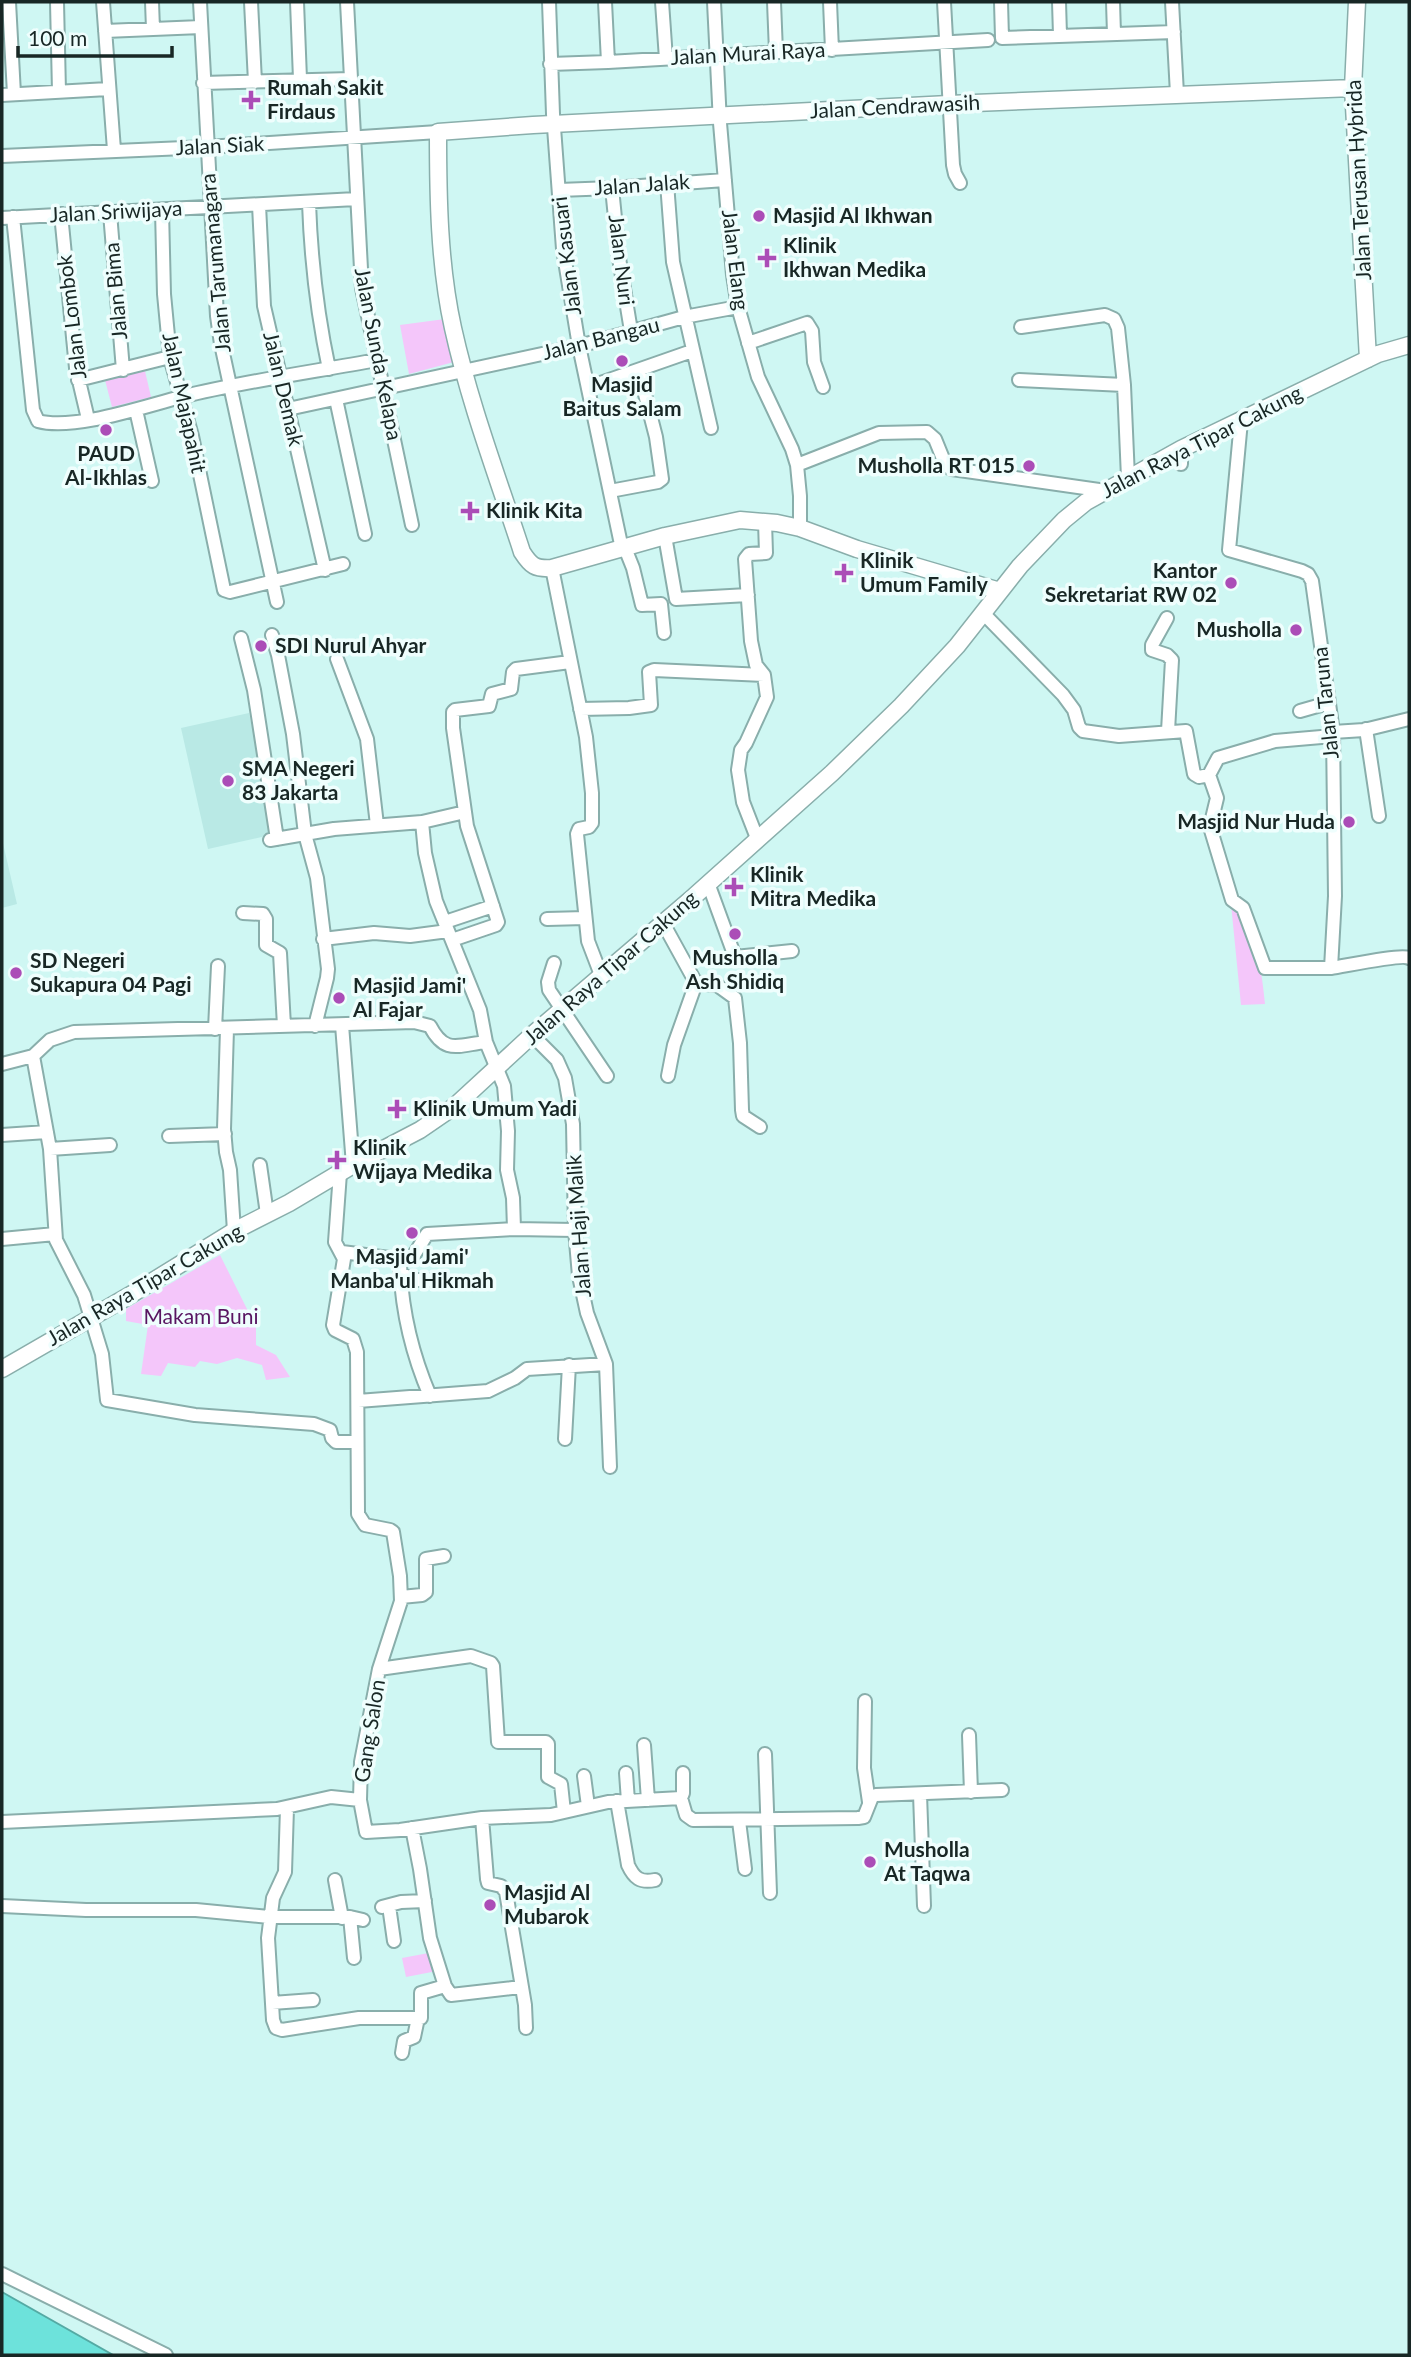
<svg xmlns="http://www.w3.org/2000/svg" width="1411" height="2357" font-family="Lato,sans-serif">
	<rect width="100%" height="100%" fill="#cff7f3"/>
	<path fill="#b9e9e5" d="M249,713L275,834L208,849L181,728Z
		M2,839L17,904L2,908Z"/>
	<path fill="#f4c6fa" d="M445,319L454,362L409,374L400,325Z
		M145,371L151,397L112,407L105,380Z
		M1231,904C1256,922 1262,974 1265,1004L1241,1005Z
		M220,1255L256,1327V1345L276,1355L290,1377L266,1380L262,1365L237,1358L217,1364L200,1361L195,1367L168,1363L161,1376L141,1374L148,1325L126,1321V1309Z
		M434,1952L437,1971L406,1977L402,1958Z"/>
	<path fill="#6de2db" stroke="#54aaa4" stroke-width="2" d="M2,2292L113,2355H2Z"/>
	<g fill="none" stroke-linecap="round" stroke-linejoin="round">
		<defs>
			<path id="minor" d="M9,2L14,94
				M57,2L59,92
				M103,2L114,150
				M152,2L153,29
				M200,2L217,316L221,344L277,602
				M251,2L255,82
				M297,2L300,79
				M347,2L362,288L412,525
				M549,2L553,114L563,249L579,346L622,549
				M605,2L608,62
				M662,2L666,59
				M714,2L720,123L733,275L738,307L758,377L792,449L797,465L800,496V528
				M774,2L776,52
				M830,2L832,50
				M944,2L953,165L955,174L960,183
				M1001,2L1002,38L1174,32
				M1059,2L1060,35
				M1113,2L1114,34
				M1172,2L1177,94
				M105,31L201,27
				M550,64L608,62L988,40
				M203,83L351,79
				M2,95L108,89
				M2,156L207,147L438,132
				M667,183L673,262L711,428
				M612,188L619,258L631,331
				M559,190L612,188L725,180
				M309,203C311,260 317,313 329,369
				M259,205L264,306L325,570
				M162,210L164,294L170,357L192,436L224,590L230,592L343,564
				M110,213L123,370
				M61,214L76,368L88,419
				M13,217L33,410L38,421C74,431 145,406 181,397C245,381 312,372 377,360
				M2,218L356,199
				M1021,327L1105,315L1114,319L1118,328L1124,385L1128,478
				M748,343L807,323L812,331L814,362L823,387
				M78,380L170,357
				M1019,380L1124,385
				M589,387L692,351
				M336,399L365,534
				M288,409L579,346L684,317L738,307
				M136,410L152,481
				M1241,421L1229,550L1302,571L1308,574L1312,581L1333,732L1335,896L1331,968C1345,966 1401,954 1409,958
				M1181,464V449
				M797,465L879,433L927,432L935,439L946,466L952,469L1106,491
				M610,491L658,482L662,479L656,437L639,371
				M665,536L676,599L748,595
				M625,548L633,568L642,605L661,604L664,633
				M552,568L586,737L592,793V823L589,827L579,829L577,834L588,941L601,975
				M984,614L1063,695L1074,710L1079,727L1083,731L1119,736L1186,731L1194,774L1199,777L1209,775L1217,798L1210,827L1232,900L1243,908L1265,968H1331
				M1167,618L1152,645V650L1167,655L1172,660L1168,731
				M272,635L278,655L293,734L305,834L317,878L328,969L327,978L315,1026
				M241,638L254,690L277,839
				M337,659L367,739L377,825
				M580,709L629,708L651,705L649,672L654,670L764,675
				M1300,711L1328,703
				M1366,729L1379,816
				M1333,732L1364,730L1409,719
				M1209,775L1218,758L1275,741L1333,736
				M422,822L465,812
				M757,838L743,802L738,770L741,750L746,743L767,697L764,675L756,665L751,641L745,559L749,554L766,553L765,522
				M270,840L334,829L422,822L425,853L436,901L480,1010L486,1042L504,1086L508,1131L507,1170L513,1198L514,1229
				M708,883L735,957L792,951
				M243,913L263,914L266,919V945L280,953L284,1026
				M547,919L585,918
				M445,922L493,906
				M663,923L696,983
				M323,939L374,933L410,936L448,931
				M452,940L496,925L498,922L467,826L453,728V712L455,710L489,706L492,694L511,689L513,672L516,669L570,662
				M554,963L548,982L549,990L607,1076
				M696,983L717,985L735,998L740,1043L742,1110L743,1116L760,1127
				M342,1025L353,1165
				M215,1029L218,966
				M227,1029L224,1129L226,1152L230,1170L234,1231
				M532,1035L557,1060L565,1078L573,1124L575,1230L579,1276L587,1313L606,1364L610,1467
				M33,1056L50,1149L56,1240L84,1295L102,1354L107,1400L195,1415L314,1424L330,1430L332,1438L336,1442H357
				M2,1064L33,1056L50,1040L74,1032L414,1022L430,1026C445,1055 458,1045 486,1042
				M668,1076L674,1045L696,983
				M2,1135L47,1132
				M169,1136L225,1134
				M50,1149L110,1145
				M260,1165L267,1214
				M340,1173L335,1242L344,1259L333,1325L335,1330L353,1339L357,1352L358,1514L365,1525L390,1530L393,1532L400,1576L401,1601L379,1669L361,1762L360,1800L366,1832L400,1830L482,1818L551,1815L608,1802L681,1798L686,1815L693,1820L858,1818L864,1817L872,1797L876,1795L1002,1790
				M2,1239L55,1234
				M342,1252L405,1260L414,1255L427,1234L514,1229L575,1230
				M400,1261C401,1307 412,1354 430,1396
				M400,1273L415,1280H434
				M358,1401L488,1391L515,1378L527,1369L606,1364
				M565,1439L569,1365
				M401,1597L422,1595L426,1592V1559L444,1556
				M379,1669L471,1656L491,1663L493,1666L498,1742H546L548,1744V1777L561,1784L564,1812
				M865,1701L864,1768L869,1802
				M969,1735L971,1792
				M644,1745L648,1800
				M765,1754L770,1893
				M626,1773L628,1801
				M584,1776L588,1806
				M920,1794L924,1906
				M681,1798L683,1793V1773
				M617,1801L628,1865C634,1878 640,1883 655,1880
				M287,1808L285,1872L273,1898L268,1938L273,2020L276,2028L282,2030L359,2018H421V1993L445,1986L430,1938L420,1869L412,1828
				M482,1818L487,1879L488,1883L501,1886L506,1892L525,2005L526,2028
				M739,1821L745,1869
				M2,1822L277,1809L331,1797L360,1800
				M335,1880L342,1918
				M2,1906L86,1910H196L269,1917H350L363,1920
				M389,1906L394,1941
				M382,1907L401,1902L425,1901
				M350,1917L354,1958
				M445,1986L451,1995L521,1987
				M272,2003L313,2000
				M402,2053L404,2041L414,2037L418,2018
				M2,2274L166,2355"/>
			<path id="tertiary" d="M1357,2L1353,88L1368,359
				M1000,591L857,549L800,528L777,523L740,520L665,536L552,568C535,569 531,566 522,552C498,478 470,405 453,328C439,265 438,197 438,132L533,125L949,104L1353,88
				M2,1369L132,1294L234,1231L289,1203L353,1165L420,1130L455,1106L532,1035L690,900L832,773L901,706L957,646L1020,566L1064,520L1086,502L1181,449L1378,354L1409,345"/>
		</defs>
		<use href="#minor" stroke="#89aeab" stroke-width="16"/>
		<use href="#tertiary" stroke="#89aeab" stroke-width="19"/>
		<use href="#minor" stroke="#fff" stroke-width="12"/>
		<use href="#tertiary" stroke="#fff" stroke-width="16"/>
	</g>
	<g fill="#ab4db7" stroke="#effefd" stroke-width="2.5">
		<path d="M247.5 89.5h7v7h7v7h-7v7h-7v-7h-7v-7h7z"/>
		<circle cx="759" cy="216" r="7"/>
		<path d="M763.5 247.5h7v7h7v7h-7v7h-7v-7h-7v-7h7z"/>
		<circle cx="622" cy="361" r="7"/>
		<circle cx="106" cy="430" r="7"/>
		<circle cx="1029" cy="466" r="7"/>
		<path d="M466.5 500.5h7v7h7v7h-7v7h-7v-7h-7v-7h7z"/>
		<path d="M840.5 562.5h7v7h7v7h-7v7h-7v-7h-7v-7h7z"/>
		<circle cx="1231" cy="583" r="7"/>
		<circle cx="1296" cy="630" r="7"/>
		<circle cx="261" cy="646" r="7"/>
		<circle cx="228" cy="781" r="7"/>
		<circle cx="1349" cy="822" r="7"/>
		<path d="M730.5 876.5h7v7h7v7h-7v7h-7v-7h-7v-7h7z"/>
		<circle cx="735" cy="934" r="7"/>
		<circle cx="16" cy="973" r="7"/>
		<circle cx="339" cy="998" r="7"/>
		<path d="M393.5 1098.5h7v7h7v7h-7v7h-7v-7h-7v-7h7z"/>
		<path d="M333.5 1149.5h7v7h7v7h-7v7h-7v-7h-7v-7h7z"/>
		<circle cx="412" cy="1233" r="7"/>
		<circle cx="870" cy="1862" r="7"/>
		<circle cx="490" cy="1905" r="7"/>
	</g>
	<g text-anchor="middle" stroke-width="7" stroke-linejoin="round" paint-order="stroke">
		<g font-size="21" fill="#182725" stroke="#effefd">
			<text transform="translate(748 54) rotate(-3)" y="7">Jalan Murai Raya</text>
			<text transform="translate(895 107) rotate(-3)" y="7">Jalan Cendrawasih</text>
			<text transform="translate(220 146) rotate(-3)" y="7">Jalan Siak</text>
			<text transform="translate(1359 180) rotate(-93)" y="7">Jalan Terusan Hybrida</text>
			<text transform="translate(642 185) rotate(-4)" y="7">Jalan Jalak</text>
			<text transform="translate(116 212) rotate(-3)" y="7">Jalan Sriwijaya</text>
			<text transform="translate(567 256) rotate(-97)" y="7">Jalan Kasuari</text>
			<text transform="translate(621 260) rotate(83)" y="7">Jalan Nuri</text>
			<text transform="translate(735 260) rotate(83)" y="7">Jalan Elang</text>
			<text transform="translate(216 263) rotate(-95)" y="7">Jalan Tarumanagara</text>
			<text transform="translate(116 291) rotate(-95)" y="7">Jalan Bima</text>
			<text transform="translate(72 317) rotate(-97)" y="7">Jalan Lombok</text>
			<text transform="translate(601 339) rotate(-14)" y="7">Jalan Bangau</text>
			<text transform="translate(378 354) rotate(79)" y="7">Jalan Sunda Kelapa</text>
			<text transform="translate(283 389) rotate(77)" y="7">Jalan Demak</text>
			<text transform="translate(184 403) rotate(78)" y="7">Jalan Majapahit</text>
			<text transform="translate(1202 442) rotate(-27)" y="7">Jalan Raya Tipar Cakung</text>
			<text transform="translate(1326 703) rotate(-96)" y="7">Jalan Taruna</text>
			<text transform="translate(611 968) rotate(-41)" y="7">Jalan Raya Tipar Cakung</text>
			<text transform="translate(579 1226) rotate(-94)" y="7">Jalan Haji Malik</text>
			<text transform="translate(145 1285) rotate(-30)" y="7">Jalan Raya Tipar Cakung</text>
			<text transform="translate(370 1731) rotate(-81)" y="7">Gang Salon</text>
		</g>
		<g font-size="21" font-weight="bold" fill="#182725" stroke="#effefd" text-anchor="start">
			<text x="267" y="95">Rumah Sakit<tspan x="267" dy="24">Firdaus</tspan></text>
			<text x="773" y="223">Masjid Al Ikhwan</text>
			<text x="783" y="253">Klinik<tspan x="783" dy="24">Ikhwan Medika</tspan></text>
			<text x="622" y="392" text-anchor="middle">Masjid<tspan x="622" dy="24">Baitus Salam</tspan></text>
			<text x="106" y="461" text-anchor="middle">PAUD<tspan x="106" dy="24">Al-Ikhlas</tspan></text>
			<text x="1015" y="473" text-anchor="end">Musholla RT 015</text>
			<text x="486" y="518">Klinik Kita</text>
			<text x="860" y="568">Klinik<tspan x="860" dy="24">Umum Family</tspan></text>
			<text x="1217" y="578" text-anchor="end">Kantor<tspan x="1217" dy="24">Sekretariat RW 02</tspan></text>
			<text x="1282" y="637" text-anchor="end">Musholla</text>
			<text x="275" y="653">SDI Nurul Ahyar</text>
			<text x="242" y="776">SMA Negeri<tspan x="242" dy="24">83 Jakarta</tspan></text>
			<text x="1335" y="829" text-anchor="end">Masjid Nur Huda</text>
			<text x="750" y="882">Klinik<tspan x="750" dy="24">Mitra Medika</tspan></text>
			<text x="735" y="965" text-anchor="middle">Musholla<tspan x="735" dy="24">Ash Shidiq</tspan></text>
			<text x="30" y="968">SD Negeri<tspan x="30" dy="24">Sukapura 04 Pagi</tspan></text>
			<text x="353" y="993">Masjid Jami'<tspan x="353" dy="24">Al Fajar</tspan></text>
			<text x="413" y="1116">Klinik Umum Yadi</text>
			<text x="353" y="1155">Klinik<tspan x="353" dy="24">Wijaya Medika</tspan></text>
			<text x="412" y="1264" text-anchor="middle">Masjid Jami'<tspan x="412" dy="24">Manba'ul Hikmah</tspan></text>
			<text x="884" y="1857">Musholla<tspan x="884" dy="24">At Taqwa</tspan></text>
			<text x="504" y="1900">Masjid Al<tspan x="504" dy="24">Mubarok</tspan></text>
		</g>
		<g font-size="21" fill="#581561" stroke="#effefd">
			<text x="201" y="1324">Makam Buni</text>
		</g>
	</g>
	<rect width="1411" height="2357" fill="none" stroke="#182725" stroke-width="7"/>
	<path d="M18 46v10h154v-10" fill="none" stroke="#182725" stroke-width="3.5"/>
	<text x="28" y="46" font-size="21" fill="#182725" stroke="#effefd" stroke-width="5" paint-order="stroke">100 m</text>
</svg>
